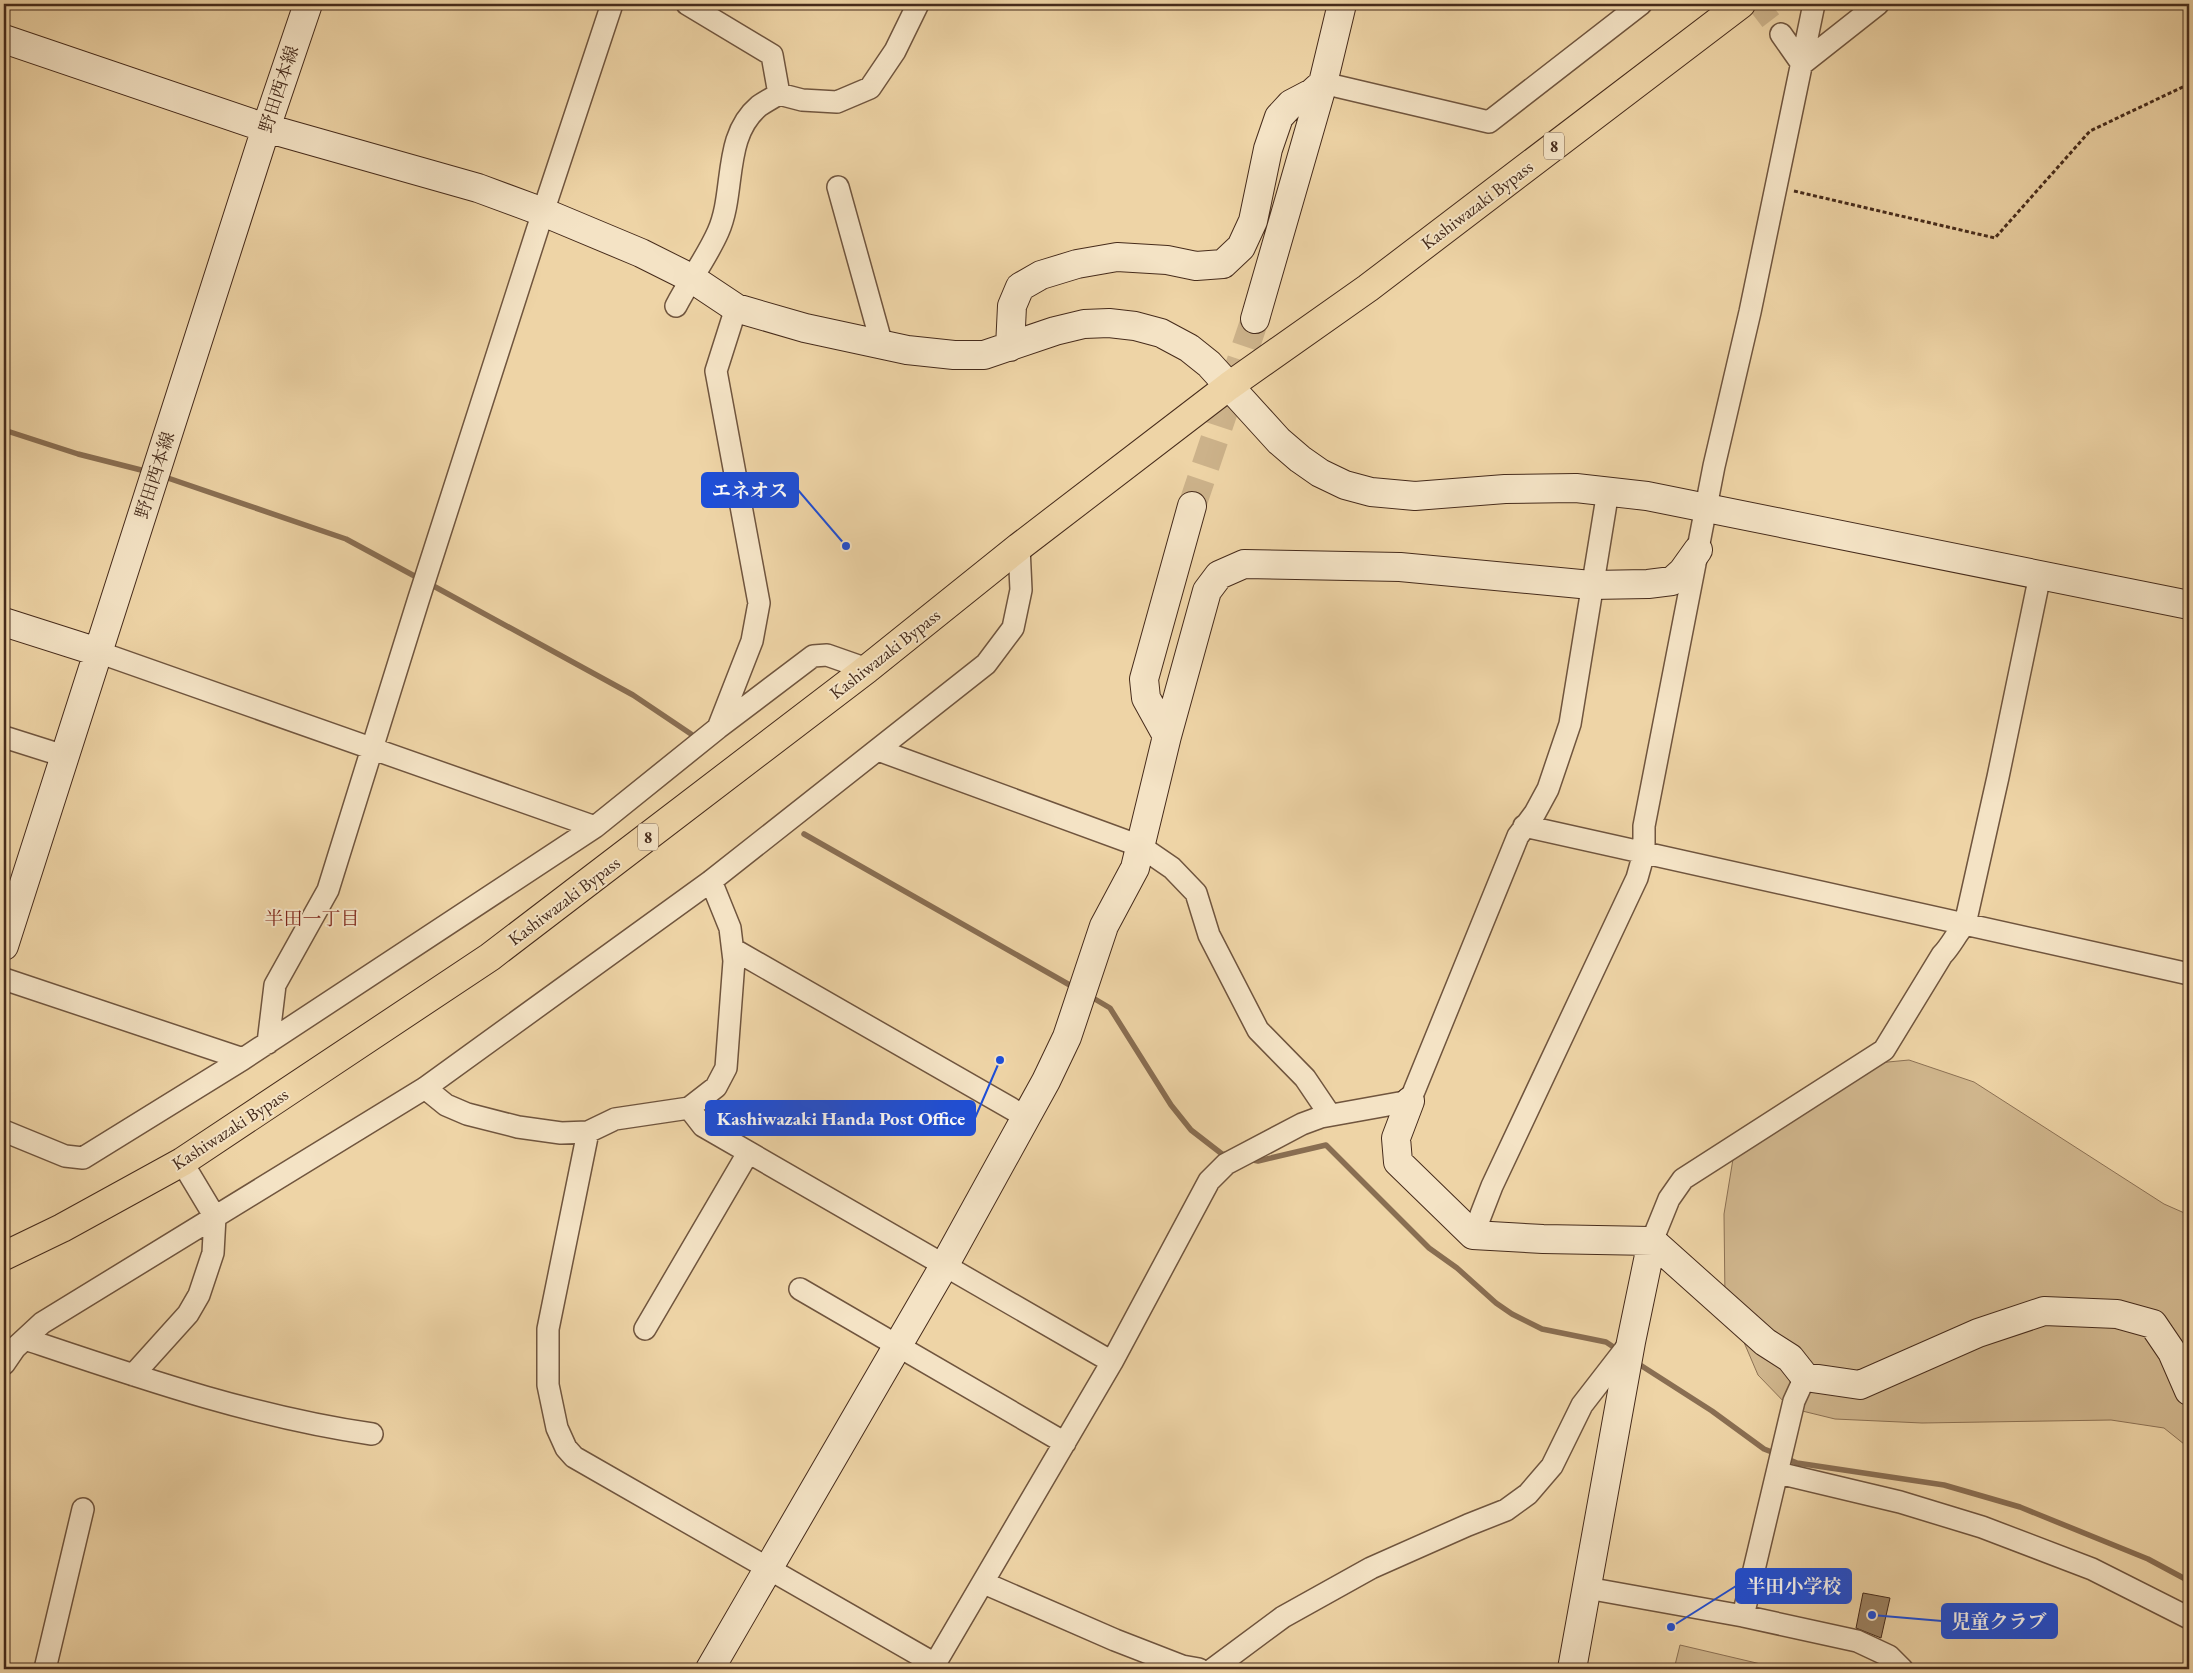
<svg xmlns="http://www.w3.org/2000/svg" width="2193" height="1673" font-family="'EB Garamond','Noto Serif JP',serif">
	<rect width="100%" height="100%" fill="#eed4a6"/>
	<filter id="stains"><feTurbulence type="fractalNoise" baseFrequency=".004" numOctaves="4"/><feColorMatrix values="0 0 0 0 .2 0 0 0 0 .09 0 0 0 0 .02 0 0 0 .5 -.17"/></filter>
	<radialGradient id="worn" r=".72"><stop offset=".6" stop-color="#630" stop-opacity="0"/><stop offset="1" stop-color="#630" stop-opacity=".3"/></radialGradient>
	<path fill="#d1b78e" stroke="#8c7154" d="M1909,1060L1974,1082L2164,1204L2189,1215V1448L2164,1428L2111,1420L1922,1423L1835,1419L1790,1408L1758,1375L1725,1298L1724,1214L1733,1159L1751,1126L1801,1090L1867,1064Z
		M1680,1645L1782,1669H1674Z"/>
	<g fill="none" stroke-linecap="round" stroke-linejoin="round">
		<path stroke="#896e52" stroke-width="5.5" d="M4,430L78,454L149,472
			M162,476L346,539L420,579
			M428,583L633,695L691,734
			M804,834L1075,988
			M1088,995L1110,1008L1171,1105L1191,1130L1222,1154L1229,1155
			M1248,1159L1258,1161L1326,1145L1429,1248L1457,1268L1496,1303L1512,1314L1542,1329L1606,1342L1618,1350
			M1634,1361L1712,1411L1764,1449L1777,1454
			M1785,1458L1797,1463L1944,1485L2020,1507L2148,1559L2189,1581"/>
	</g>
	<path fill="#9d8363" stroke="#462b1b" d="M1863,1593L1890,1598L1881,1638L1856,1628Z"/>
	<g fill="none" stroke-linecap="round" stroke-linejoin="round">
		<path stroke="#ccb28a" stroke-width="21" stroke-dasharray="21 11" stroke-linecap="butt" d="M1758,4L1781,34"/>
		<path stroke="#ccb28a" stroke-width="28" stroke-dasharray="28 14" stroke-linecap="butt" d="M1192,506L1255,319"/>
		<defs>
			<path id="street" d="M687,4L772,55L779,94
				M1781,34L1802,64L1878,4
				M1323,83L1489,122L1641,4
				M838,187L882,345
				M676,306C689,281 707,257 718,232C736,192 722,137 759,106C765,102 772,98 779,94L802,100L837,102L870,88L895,51L918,4
				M98,652L595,827
				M718,728L752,641L759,603L716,371L736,308
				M4,737L64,756
				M878,750L1140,846L1172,868L1196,893L1209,935L1258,1030L1305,1078L1330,1115
				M1524,826L2189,974
				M733,949L1026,1117
				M4,979L243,1059
				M268,1043L275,985L328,890L418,601L543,212L612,4
				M425,1088L446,1105L467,1114L518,1127L561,1133L588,1132L615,1119L689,1108L716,1087L726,1068L734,961L730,928L711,881
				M689,1108L703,1126L1112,1362
				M4,1131L65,1156L83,1158L243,1059L595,827L718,728L813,656L827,655L867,669
				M588,1132L548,1329V1385L557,1428L566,1448L574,1457L935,1664
				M1473,1235L1492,1186L1637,878L1644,853V826L1714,466L1750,312L1814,4
				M1652,1241L1669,1199L1683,1179L1884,1050L1942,955C1951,946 1956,934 1965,924L1998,777L2040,575
				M800,1289L1065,1443
				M645,1329L748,1153
				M25,1339C138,1377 253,1417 372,1434
				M4,1364L15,1348L42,1323L425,1088L711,881L986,664L1013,628L1021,590L1019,547
				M133,1375L188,1314L199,1295L213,1253L215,1217L182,1162
				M1778,1473L1900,1502L1982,1527L2092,1569L2189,1618
				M984,1583L1115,1640L1182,1666L1199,1669
				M1587,1588L1743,1616L1857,1641L1889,1656L1902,1669
				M1743,1616L1794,1401L1805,1377
				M45,1669L83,1509
				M932,1669L1112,1362L1209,1181L1226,1164L1302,1124L1321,1117L1410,1101L1518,836L1535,813L1548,789L1570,724L1608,491
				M1213,1669L1283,1617L1371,1568L1468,1525L1506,1510L1528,1494L1552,1466L1582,1405L1630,1343"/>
			<path id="secondary" d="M4,39L266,128L478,188L543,212L641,253L691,278L736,308L805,328L907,350L954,355H984L1055,331L1084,324L1109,323L1135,326L1161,333L1189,348L1209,364L1279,441L1300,459L1320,473L1345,485L1371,492L1415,496L1505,489L1576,488L1647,496L2189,605
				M1255,319L1323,83L1342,4
				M1010,347L1012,306L1020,287L1041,275L1077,264L1117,257L1167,260L1196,266L1223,264L1241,247L1253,221L1268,149L1279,117L1291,104L1312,93L1323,83
				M4,622L98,652
				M1167,736L1146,698L1144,679L1192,506
				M4,946L266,128L308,4
				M1410,1101L1396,1138L1398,1162L1473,1235L1543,1239L1652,1241L1765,1342L1790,1358L1805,1377L1860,1385L1978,1333L2044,1311L2117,1314L2153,1324L2172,1352L2189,1391
				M710,1669L944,1266L1046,1081L1067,1037L1104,926L1135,868L1167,736L1207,591L1219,575L1244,564L1400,567L1591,585L1648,584L1672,581L1683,571L1698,550
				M1572,1669L1631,1342L1652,1241"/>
			<path id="highway" d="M4,1256L62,1228L182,1162L490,957L867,669L1019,547L1229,386L1368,288L1741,4"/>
		</defs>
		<use href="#street" stroke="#70553e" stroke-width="24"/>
		<use href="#secondary" stroke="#462b1b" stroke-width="30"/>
		<use href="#highway" stroke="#462b1b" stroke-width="30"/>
		<path stroke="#462b1b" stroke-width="3" stroke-dasharray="4 2.5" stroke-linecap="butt" d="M1794,191L1995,238L2090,131L2189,84"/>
		<use href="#street" stroke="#f4e3c5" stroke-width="21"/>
		<use href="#secondary" stroke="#f4e3c5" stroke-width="28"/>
		<use href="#highway" stroke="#eed4a6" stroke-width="28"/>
	</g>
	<g text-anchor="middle" stroke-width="4" stroke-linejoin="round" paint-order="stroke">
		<g fill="#f4e3c5" stroke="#7a624e" stroke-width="1">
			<rect x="1544" y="132.5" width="20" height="27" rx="4"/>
			<rect x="638" y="823.5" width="20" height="27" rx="4"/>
		</g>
		<g font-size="16" font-weight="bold" fill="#462b1b">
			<text x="1554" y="152">8</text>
			<text x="648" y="843">8</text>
		</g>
		<g font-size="18" fill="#462b1b" stroke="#f4e3c5">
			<text transform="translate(279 89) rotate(-72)" y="6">野田西本線</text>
			<text transform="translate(1477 205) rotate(-37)" y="6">Kashiwazaki Bypass</text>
			<text transform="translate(155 475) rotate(-72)" y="6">野田西本線</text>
			<text transform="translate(885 654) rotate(-38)" y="6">Kashiwazaki Bypass</text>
			<text transform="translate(564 901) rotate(-37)" y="6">Kashiwazaki Bypass</text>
			<text transform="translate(230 1129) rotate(-33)" y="6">Kashiwazaki Bypass</text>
		</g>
		<g font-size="19" fill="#7a1f14" stroke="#f4e3c5">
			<text x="312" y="925">半田一丁目</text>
		</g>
	</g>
	<path fill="none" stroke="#1d4ed8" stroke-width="2" d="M846 546L798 490M1000 1060L975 1118M1671 1627L1736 1586M1872 1615L1942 1621"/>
	<g fill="#1d4ed8" stroke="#f4e3c5" stroke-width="2">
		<circle cx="846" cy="546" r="5"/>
		<circle cx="1000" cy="1060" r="5"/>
		<circle cx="1671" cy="1627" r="5"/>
		<circle cx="1872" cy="1615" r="5"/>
	</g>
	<g fill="#1d4ed8" stroke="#1d4ed8" stroke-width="2">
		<rect x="702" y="473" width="96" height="34" rx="5"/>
		<rect x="706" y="1101" width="269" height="34" rx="5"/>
		<rect x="1736" y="1569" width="115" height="34" rx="5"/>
		<rect x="1942" y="1604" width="115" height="34" rx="5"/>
	</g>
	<g font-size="19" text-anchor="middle" font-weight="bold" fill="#fff">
		<text x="750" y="497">エネオス</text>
		<text x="841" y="1125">Kashiwazaki Handa Post Office</text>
		<text x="1794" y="1593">半田小学校</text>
		<text x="1999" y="1628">児童クラブ</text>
	</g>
	<rect width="2193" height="1673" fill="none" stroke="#eed4a6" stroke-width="20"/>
	<rect x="5" y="5" width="2183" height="1663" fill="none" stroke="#462b1b" stroke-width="2.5"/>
	<rect x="10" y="10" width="2173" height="1653" fill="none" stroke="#462b1b"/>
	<rect width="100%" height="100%" filter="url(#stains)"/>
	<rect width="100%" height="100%" fill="url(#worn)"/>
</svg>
